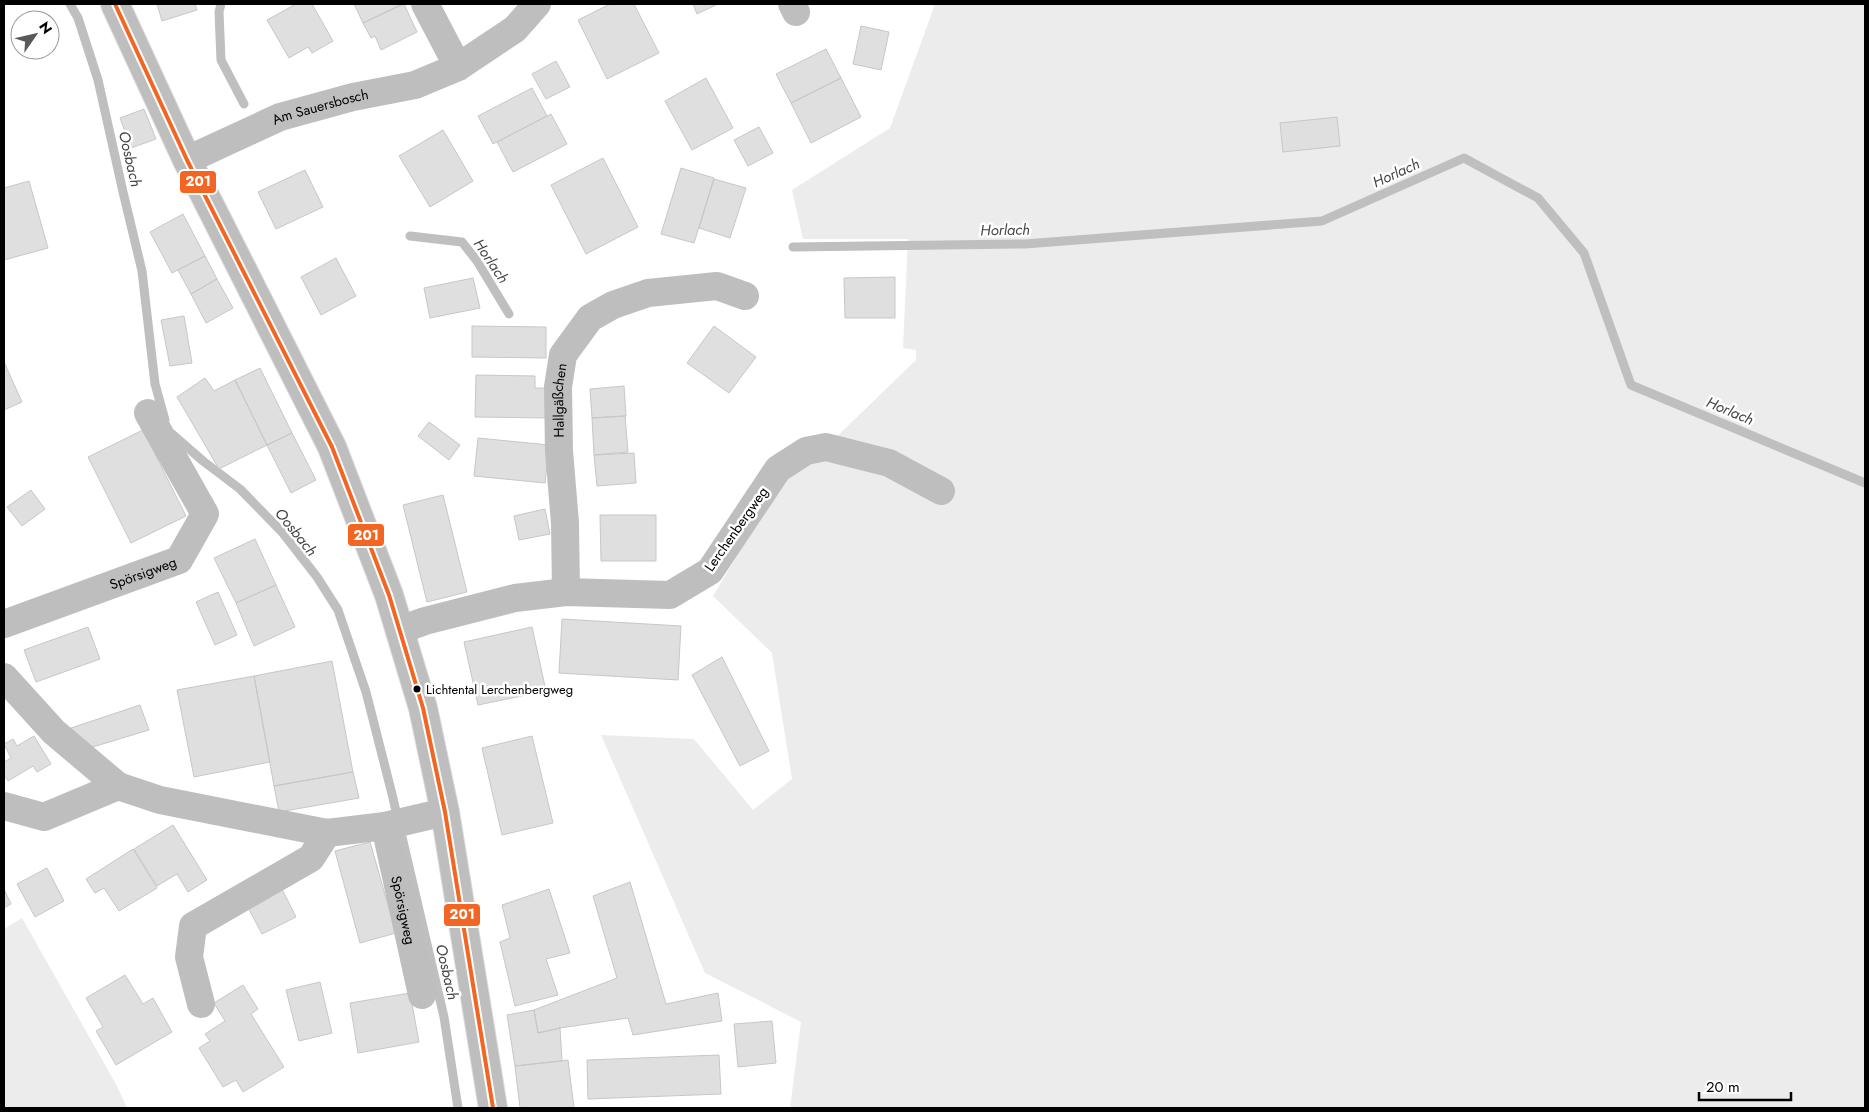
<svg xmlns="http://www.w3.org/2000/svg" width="1869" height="1112" font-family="Jost,sans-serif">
	<rect width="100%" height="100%" fill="#fff"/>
	<path fill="#ececec" d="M933,4H1865V1108H790L801,1022L705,973L601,735L694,739L753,810L792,779L772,653L713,596L787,472L826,447L916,360V350L903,348L908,239H803L792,190L890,128L934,7Z
		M22,918L117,1086L127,1108H4V929Z"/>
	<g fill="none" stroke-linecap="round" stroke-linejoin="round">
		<path stroke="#bfbfbf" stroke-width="9" d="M70,4L78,18L98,80L123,192L142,271L155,384L165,420
			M221,4L219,12L221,60L244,104
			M410,236L462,242L477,261L509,314
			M793,247L1025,244L1322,221L1464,158L1538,198L1584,253L1631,385L1865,483
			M172,434L203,461L240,489L282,532L317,577L338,610L366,692L392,794L444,1017L458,1108"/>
	</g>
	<path fill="#dfdfdf" stroke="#c7c7c7" d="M157,4H195L197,10L162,21Z
		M296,4H312L333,41L312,53L308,47L289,58L267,20Z
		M354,4H402L363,23Z
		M404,4L417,32L381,50L375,36L371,38L363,23Z
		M610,4H634L659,53L607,79L578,20Z
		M693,4H718L697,14Z
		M861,26L889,32L881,70L853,64Z
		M826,49L841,78L791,103L776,74Z
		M556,61L570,87L546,99L532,74Z
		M706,78L733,128L692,150L665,101Z
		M841,78L861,117L811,143L791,103Z
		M532,88L547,116L493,144L478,116Z
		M144,109L156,139L131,148L120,118Z
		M551,114L567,144L513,172L497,142Z
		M1337,117L1340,146L1283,152L1280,123Z
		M759,127L773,153L748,166L734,140Z
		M443,130L473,181L430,207L399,156Z
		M603,158L638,227L586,254L551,185Z
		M681,168L714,178L694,243L661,234Z
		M305,170L323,207L276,229L258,192Z
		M714,179L746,188L730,238L699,228Z
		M29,181L48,248L4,260V188Z
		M183,214L205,256L172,273L150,232Z
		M205,256L217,279L191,294L178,270Z
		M336,258L356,296L321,315L301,277Z
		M895,277V318H845L844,278Z
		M473,278L480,308L430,318L424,288Z
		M217,279L233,308L206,323L191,294Z
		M184,316L192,363L170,366L161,320Z
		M472,326L546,327V358L472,357Z
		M714,326L756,357L729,393L687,363Z
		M4,362L22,402L4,410Z
		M260,368L292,433L267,445L235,380Z
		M476,375L535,376V388H549L548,418L475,417Z
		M205,378L214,391L235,380L267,445L219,469L177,397Z
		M624,386L626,416L592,418L590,389Z
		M625,416L628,452L594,455L592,418Z
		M429,422L460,445L449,460L418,436Z
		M143,430L186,516L131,543L88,457Z
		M292,433L316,480L291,493L267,445Z
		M478,438L549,445L545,483L474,476Z
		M634,453L636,483L597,486L594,455Z
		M31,490L45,509L22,526L7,507Z
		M443,495L467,592L427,602L403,505Z
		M545,509L550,534L519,540L514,516Z
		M600,515H656V561H601Z
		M255,539L276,585L236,603L214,558Z
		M276,585L295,627L254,646L236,603Z
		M218,592L237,635L215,645L196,602Z
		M562,619L681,626L678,680L559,673Z
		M88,627L100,659L36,682L24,650Z
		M532,627L546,691L478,705L464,642Z
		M722,657L769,751L740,766L692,675Z
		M332,661L353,772L274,786L254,676Z
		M254,676L270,762L194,777L177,690Z
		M140,705L149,730L86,749L68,729Z
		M34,736L51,764L37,772L33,766L8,781L4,775V762L11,758L4,744L13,739L17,746Z
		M532,736L553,823L502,835L482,748Z
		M353,772L359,798L279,812L274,786Z
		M173,825L207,880L188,892L177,874L157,886L134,849Z
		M370,842L396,933L360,943L335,851Z
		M133,849L157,888L119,911L104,888L95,893L86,879Z
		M47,868L64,901L35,917L17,884Z
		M630,882L666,1004L718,993L722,1021L633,1035L628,1018L560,1028L538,1033L534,1010L617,978L593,896Z
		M281,887L296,917L262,934L246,904Z
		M4,889L11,904L4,908Z
		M549,889L570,953L546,959L558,995L515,1006L500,942L510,938L502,905Z
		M125,975L143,1004L153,998L172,1032L116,1065L96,1031L103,1027L86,998Z
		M320,982L332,1033L299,1041L286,990Z
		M243,985L258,1009L251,1014L284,1067L243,1092L236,1080L223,1087L199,1048L210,1041L205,1034L225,1021L214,1003Z
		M410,993L419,1042L358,1053L350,1003Z
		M534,1010L538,1033L560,1028L562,1061L515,1066L507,1015Z
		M772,1021L776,1063L738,1067L734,1024Z
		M719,1055L721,1094L588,1099L587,1060Z
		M568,1060L574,1108H520L515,1066Z"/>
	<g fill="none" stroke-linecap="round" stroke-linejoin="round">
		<defs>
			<path id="major" d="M115,4L187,160L332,447L389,595L423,708L445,812L493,1108"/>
		</defs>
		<use href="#major" stroke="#dbdbdb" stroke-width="30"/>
		<g stroke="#bebebe" stroke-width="28">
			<path d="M425,4L458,67"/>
			<path d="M792,4L796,12"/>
			<path id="s1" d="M187,160L280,117L353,97L415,85L458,67L515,29L537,4"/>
			<path id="s2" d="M566,592L565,523L559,451L558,387L563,355L590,318L613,305L648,293L717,286L745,296"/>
			<path id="s3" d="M4,624L179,560L205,514L148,413"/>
			<path d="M400,630L425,621L515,598L566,592L670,595L710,571L778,469L806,451L826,447L889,463L941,491"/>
			<path d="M4,677L54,732L118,786L160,800L327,833L385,826L445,812"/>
			<path d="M4,806L44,817L118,786"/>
			<path id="s4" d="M385,826L422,995"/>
			<path d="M201,1004L189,957L193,926L311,858L327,833"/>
		</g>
		<use href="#major" stroke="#bebebe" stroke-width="28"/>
		<defs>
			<path id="bus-1" d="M115,4L187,160L332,447L389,595L423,708L445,812L493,1108"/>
		</defs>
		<use href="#bus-1" stroke="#fff" stroke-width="8"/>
		<use href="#bus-1" stroke="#f26522" stroke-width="4"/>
	</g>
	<circle fill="#000" stroke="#fff" stroke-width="2" cx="417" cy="689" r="4.5"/>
	<g text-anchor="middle" stroke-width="5" stroke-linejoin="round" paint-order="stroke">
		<g font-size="13" fill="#000" stroke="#fff" text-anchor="start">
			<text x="426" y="694">Lichtental Lerchenbergweg</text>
		</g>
		<g font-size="14" fill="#000" stroke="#fff">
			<text dy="5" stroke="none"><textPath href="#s1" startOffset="144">Am Sauersbosch</textPath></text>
			<text dy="5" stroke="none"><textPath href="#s2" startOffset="192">Hallgäßchen</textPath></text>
			<text transform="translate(736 529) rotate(-55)" y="5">Lerchenbergweg</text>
			<text dy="5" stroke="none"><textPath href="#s3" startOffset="148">Spörsigweg</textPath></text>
			<text dy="5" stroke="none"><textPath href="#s4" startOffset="86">Spörsigweg</textPath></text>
		</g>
		<g font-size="15" font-style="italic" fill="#444" stroke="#fff">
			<text transform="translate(130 159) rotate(77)" y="5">Oosbach</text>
			<text transform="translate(1396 173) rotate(-24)" y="5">Horlach</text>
			<text transform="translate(1005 230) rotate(-1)" y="5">Horlach</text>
			<text transform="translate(491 261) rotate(56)" y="5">Horlach</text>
			<text transform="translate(1730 411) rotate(23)" y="5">Horlach</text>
			<text transform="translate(296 532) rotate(51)" y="5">Oosbach</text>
			<text transform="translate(447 972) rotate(77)" y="5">Oosbach</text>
		</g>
	</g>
	<g stroke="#fff" stroke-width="2">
		<rect x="179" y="170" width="38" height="24" rx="5" fill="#f26522"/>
		<rect x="347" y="523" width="38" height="24" rx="5" fill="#f26522"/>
		<rect x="443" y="903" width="38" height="24" rx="5" fill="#f26522"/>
	</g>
	<g font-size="14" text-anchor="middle" font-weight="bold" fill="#fff">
		<text x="198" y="186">201</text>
		<text x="366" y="540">201</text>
		<text x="462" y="919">201</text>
	</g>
	<rect width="1869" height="1112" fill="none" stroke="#000000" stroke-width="10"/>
	<g transform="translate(35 35) rotate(56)"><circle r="24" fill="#ffffff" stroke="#999999"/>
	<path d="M0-4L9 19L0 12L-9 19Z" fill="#595959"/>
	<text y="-8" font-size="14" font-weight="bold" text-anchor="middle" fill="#000000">N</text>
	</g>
	<path d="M1699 1092v8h92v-8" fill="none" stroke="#000000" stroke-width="2.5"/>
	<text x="1706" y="1092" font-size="15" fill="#000000" stroke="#ffffff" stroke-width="4" paint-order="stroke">20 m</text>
</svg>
